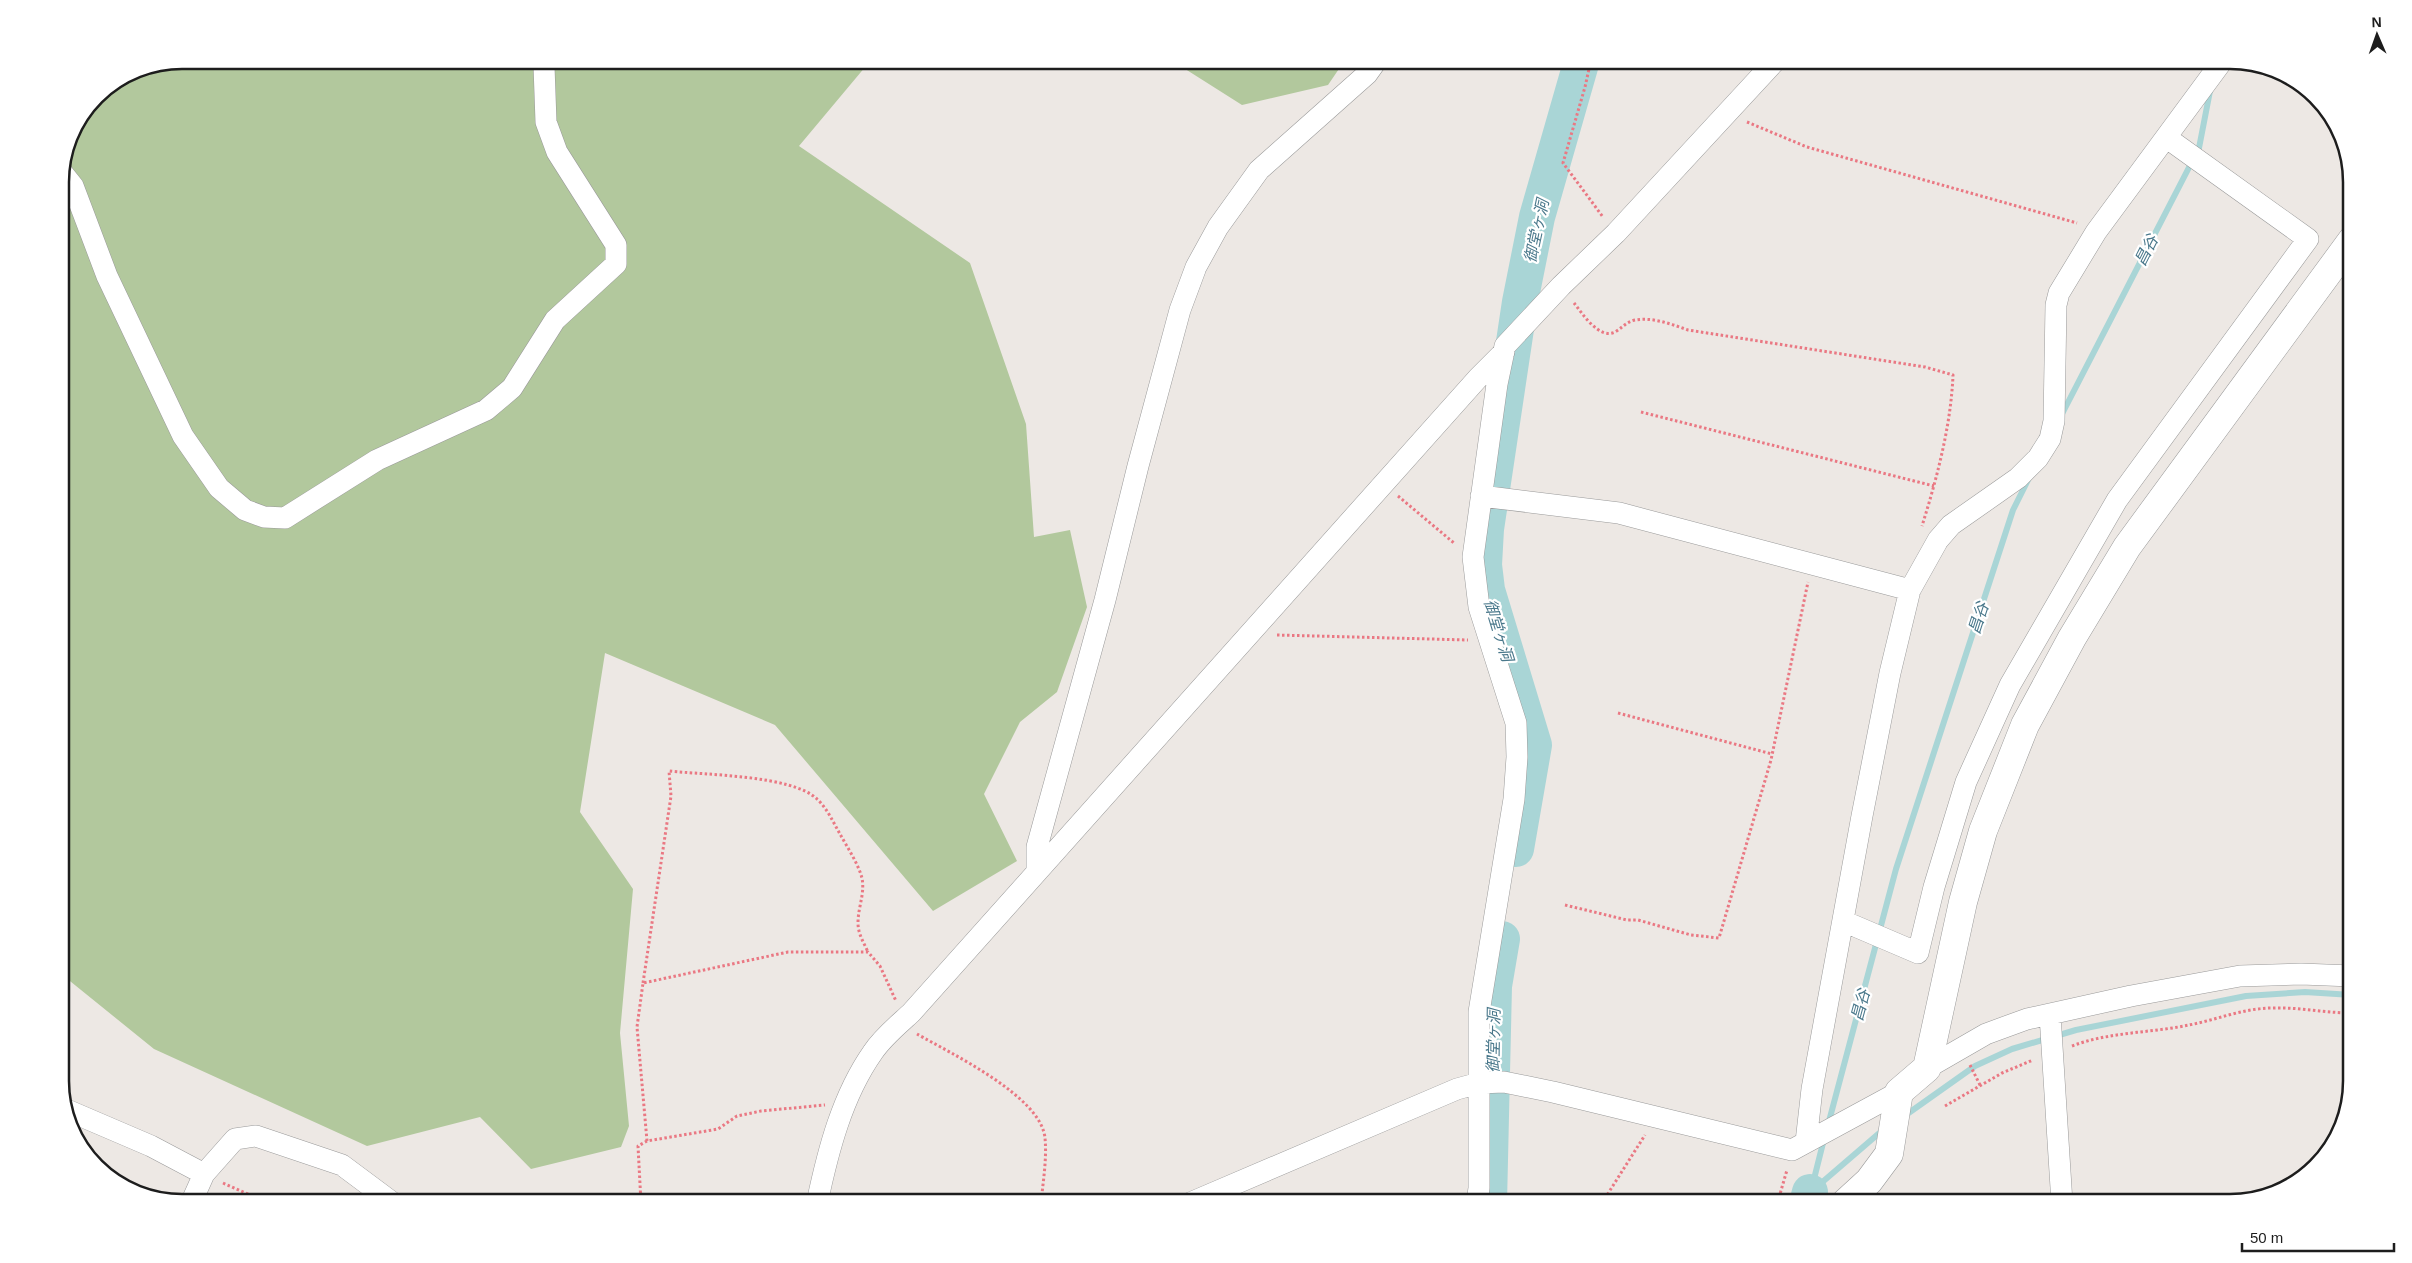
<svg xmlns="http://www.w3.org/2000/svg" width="2412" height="1263" font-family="Helvetica,'Noto Sans JP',sans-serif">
	<rect width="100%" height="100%" fill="#ede8e4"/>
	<path fill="#b2c89d" d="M181,60H871L799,146L970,263L1026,424L1034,537L1070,530L1087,607L1057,692L1020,722L984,794L1017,861L933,911L775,725L605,653L580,812L633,889L620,1033L629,1126L621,1147L531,1169L480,1117L367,1146L154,1049L60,973V174L69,135L96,95L135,69Z
		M1171,60H1345L1328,85L1242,105Z"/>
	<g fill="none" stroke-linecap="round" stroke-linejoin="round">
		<path stroke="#a9d5d6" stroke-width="6" d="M2062,414L2199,148L2210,91
			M1903,1117L1975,1066L2012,1049L2076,1030L2246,996L2305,992L2352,995
			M1828,1125L1896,869L2013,510L2029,478
			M1798,1203L1884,1129
			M1808,1203L1824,1139"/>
		<path stroke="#a9d5d6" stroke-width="36" d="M1516,849L1534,745L1487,590L1484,565L1486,529L1520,302L1537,217L1582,60
			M1489,1203L1494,986L1502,939
			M1807,1203L1810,1192"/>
		<defs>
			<path id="minor" d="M61,171L73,186L107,276L183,436L219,488L245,510L264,517L285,518L377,460L486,410L512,388L555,320L616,264V245L557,152L546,122L544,66L546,60
				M1481,496L1619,513L1910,590
				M1037,870V847L1105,600L1138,466L1180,310L1196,267L1218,227L1259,170L1367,74L1377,60
				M1843,921L1918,953L1934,887L1966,782L2010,685L2117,500L2308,239L2167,138
				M2050,1015L2062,1203
				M1927,1068L1986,1034L2027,1019L2131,996L2240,976L2301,974L2352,976
				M67,1110L151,1146L204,1174
				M1806,1142L1812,1089L1862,816L1890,673L1910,590L1938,540L1951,525L2018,478L2038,458L2050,439L2054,421L2056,305L2059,293L2096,232L2223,60
				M191,1203L204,1174L235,1139L256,1136L342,1165L393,1203
				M817,1203C828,1151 842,1096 873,1052C883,1037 898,1025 911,1013L1478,378L1504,352
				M1190,1203L1457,1089L1479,1083L1504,1082L1553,1092L1792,1150L1899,1092
				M1477,1203L1479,1188V1012L1514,799L1517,757L1516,723L1479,607L1473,557L1497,384L1505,346L1561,286L1616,233L1776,60"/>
			<path id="tertiary" d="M1845,1203L1869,1181L1889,1154L1899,1092L1927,1068L1963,902L1983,831L2025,725L2072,638L2127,547L2352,240"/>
		</defs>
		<use href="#minor" stroke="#9a9a9a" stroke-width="22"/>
		<use href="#tertiary" stroke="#9a9a9a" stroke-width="29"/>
		<path stroke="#ea7883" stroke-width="3" stroke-dasharray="2.5 2.5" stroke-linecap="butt" d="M1591,60L1585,87L1563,163L1603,217
			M1747,122L1807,147L2077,223
			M1574,303C1582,313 1599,340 1615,332C1622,328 1626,322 1635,320C1653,317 1671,324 1688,330L1925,367L1953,375C1951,425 1937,478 1922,526
			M1641,412L1934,486
			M1398,496L1454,543
			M1277,635L1468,640
			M1618,713L1772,754
			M1565,905L1627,920H1638L1691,935L1719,938L1771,760L1808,582
			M643,983L671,796L669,771C705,775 792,775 817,799C827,808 833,822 840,834C847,847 858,863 862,878C865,894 858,907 858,923C858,934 864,943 868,952
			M917,1034C950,1053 1041,1096 1045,1138C1047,1159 1043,1182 1041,1203
			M2072,1046C2108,1032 2151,1033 2189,1025C2216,1020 2244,1008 2272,1008C2299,1007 2325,1013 2352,1013
			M1970,1065L1980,1085
			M1945,1106L2002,1073L2033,1060
			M647,1141L637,1027L643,983L788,952H868L880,966L896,1001
			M223,1183L268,1203
			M707,1202V1203
			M641,1203L638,1146L647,1141L718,1129L737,1116L761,1111L825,1105
			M1602,1203L1645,1135
			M1766,1203L1780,1194
			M1781,1203L1780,1194L1787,1170"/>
		<use href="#minor" stroke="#fff" stroke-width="21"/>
		<use href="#tertiary" stroke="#fff" stroke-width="28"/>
	</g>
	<g text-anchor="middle" stroke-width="4.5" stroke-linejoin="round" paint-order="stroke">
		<g font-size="16" font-style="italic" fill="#4a788b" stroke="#fff">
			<text transform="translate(1536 231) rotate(-78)" y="6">御堂ヶ洞</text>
			<text transform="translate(2146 250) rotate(-63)" y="6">昌谷</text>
			<text transform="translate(1978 618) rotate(-72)" y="6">昌谷</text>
			<text transform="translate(1499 630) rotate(73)" y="6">御堂ヶ洞</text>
			<text transform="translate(1860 1005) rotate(-75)" y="6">昌谷</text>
			<text transform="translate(1493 1041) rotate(-89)" y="6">御堂ヶ洞</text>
		</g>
	</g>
	<path d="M0 0H2412V1263H0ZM182 69H2230A113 113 0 0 1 2343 182V1081A113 113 0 0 1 2230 1194H182A113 113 0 0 1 69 1081V182A113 113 0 0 1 182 69Z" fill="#fff" fill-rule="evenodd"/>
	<path fill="none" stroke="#1d1d1d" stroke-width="2.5" d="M182 69H2230A113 113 0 0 1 2343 182V1081A113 113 0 0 1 2230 1194H182A113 113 0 0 1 69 1081V182A113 113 0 0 1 182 69Z"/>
	<g transform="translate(2377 35) rotate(358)" stroke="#ffffff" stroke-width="4" paint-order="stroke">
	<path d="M0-4L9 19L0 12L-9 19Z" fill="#1d1d1d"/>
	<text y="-8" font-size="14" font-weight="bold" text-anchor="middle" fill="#1d1d1d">N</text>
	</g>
	<path d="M2242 1243v8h152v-8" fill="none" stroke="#1d1d1d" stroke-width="2.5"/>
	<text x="2250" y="1243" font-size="15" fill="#1d1d1d" stroke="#ffffff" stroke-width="4" paint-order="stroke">50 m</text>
</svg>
